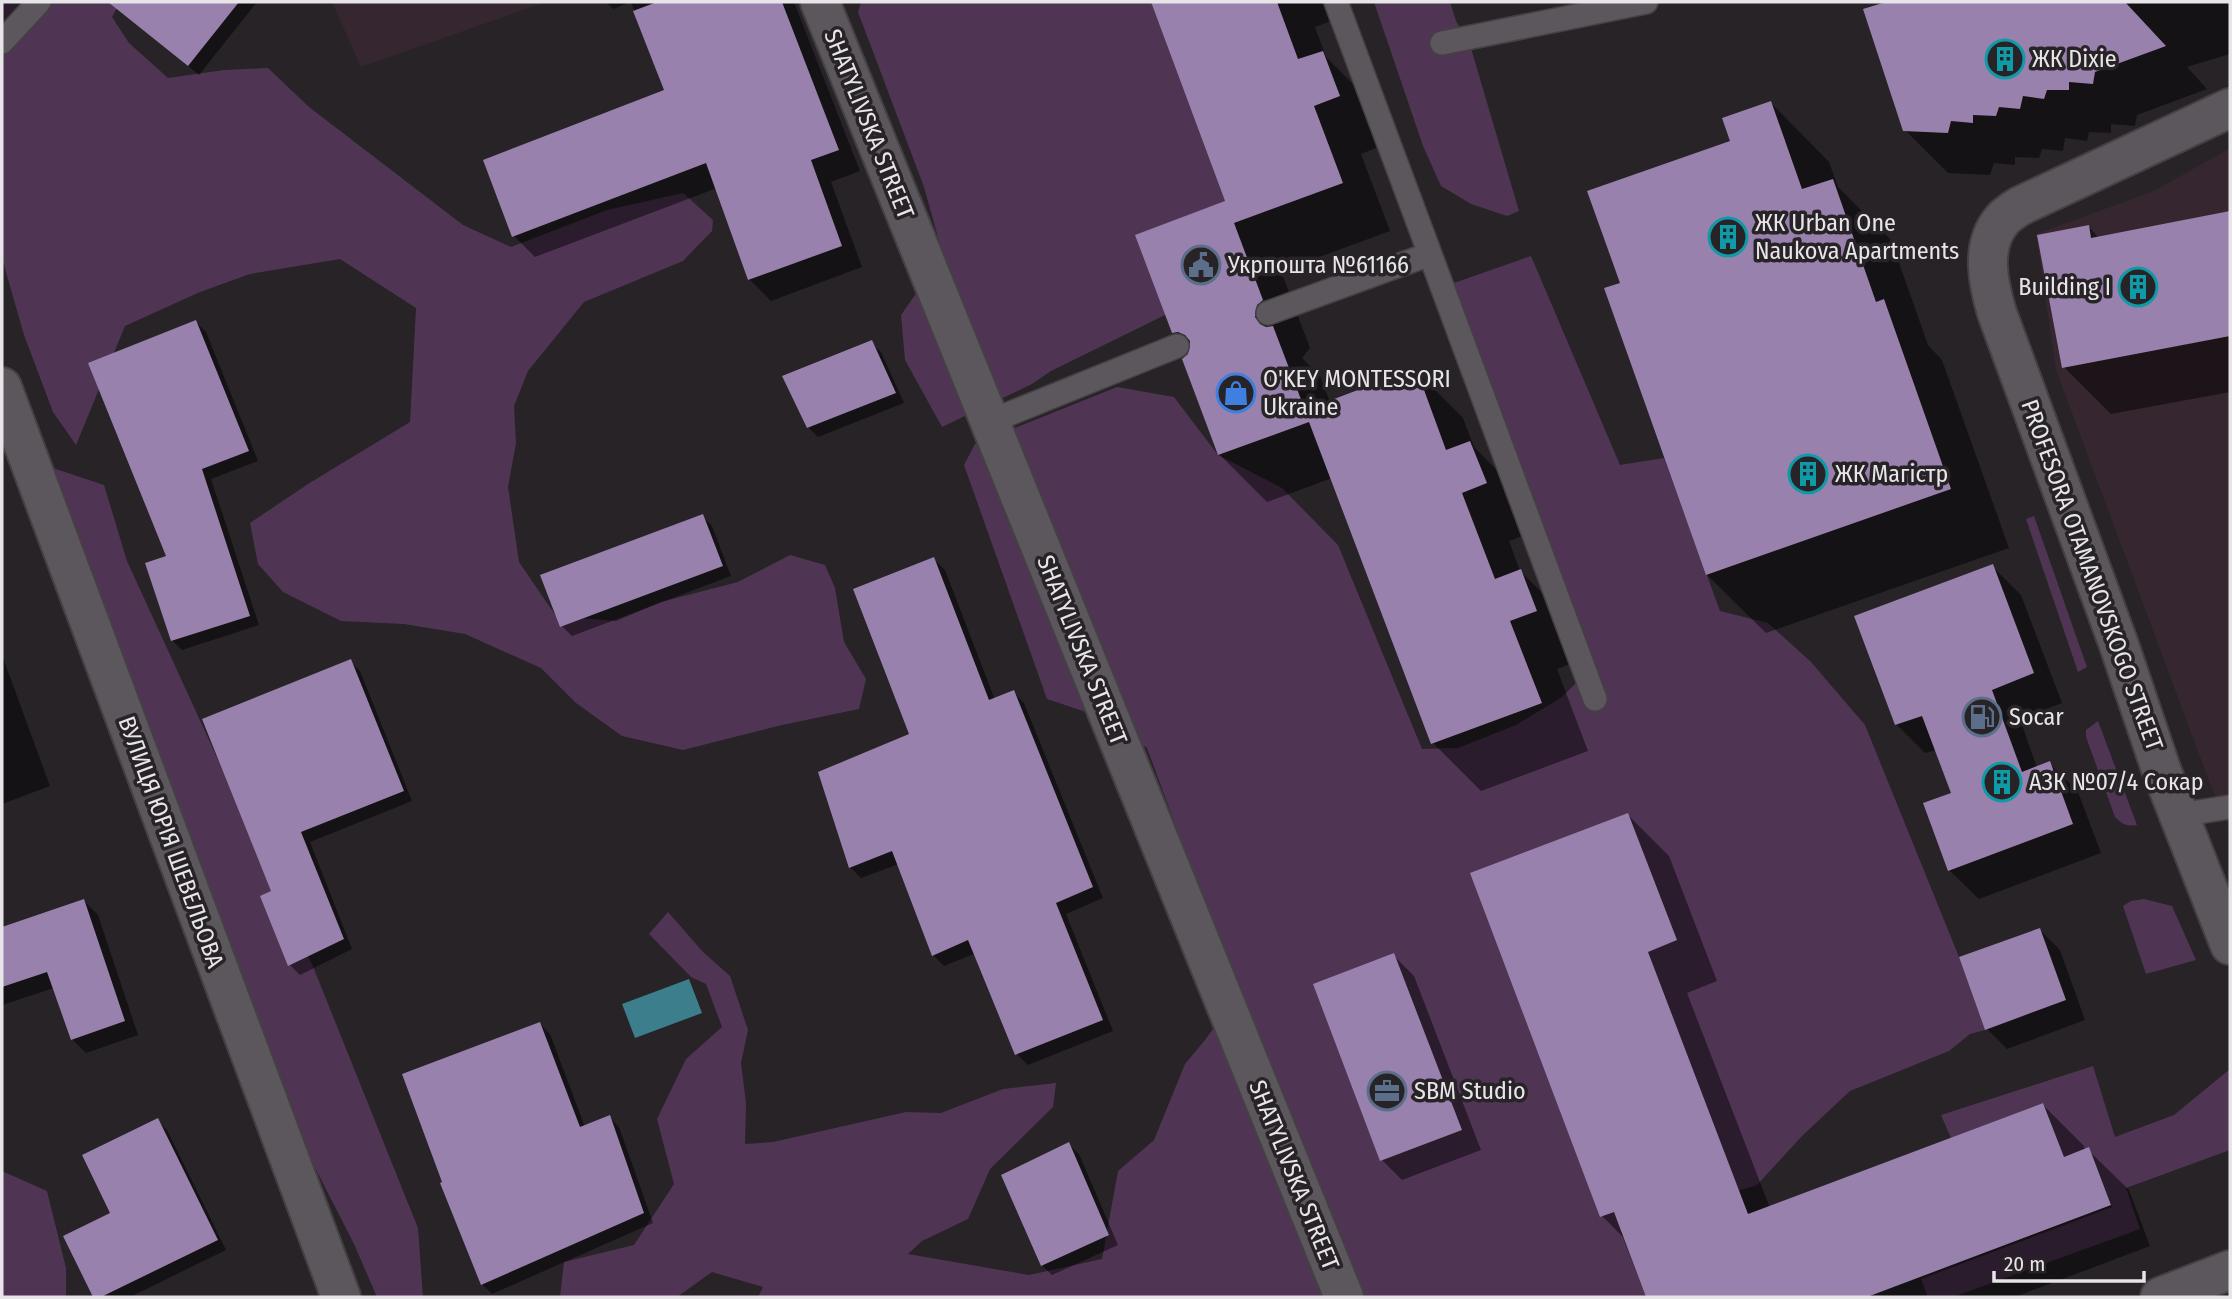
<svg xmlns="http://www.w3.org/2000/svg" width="2232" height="1299" font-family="'Fira Sans Condensed',sans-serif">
	<rect width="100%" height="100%" fill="#272327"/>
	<path fill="#362630" d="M332,2H546L361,67Z
		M2230,148V830L2209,781L2056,370L2036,234L2154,191Z"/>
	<path fill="#4f3553" d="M4,2H120L112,17L129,43L168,78L224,70L268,68L309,107L463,225L511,247L607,210L683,193L713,220L712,231L683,261L584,302L528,371L514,406L516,443L508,487L519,562L556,616L616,621L661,602L738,582L790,555L825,565L835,588L844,642L866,679L859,709L782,725L683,750L622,736L576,703L541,668L465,634L404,624L341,621L283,592L258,564L250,523L308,484L410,422L416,308L340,259L250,274L200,292L125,326L76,445L53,412L24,335L2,258V4Z
		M861,2H1151L1225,201L1165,315L1051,371L1032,384L942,427L905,360L901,315L943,255L924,187L858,12Z
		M1374,2H1450L1456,21L1470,45L1519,211L1507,216L1471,204L1441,186L1423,146Z
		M1531,256L1620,465L1664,458L1720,611L1768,623L1811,662L1865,725L1959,957L1985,1030L1970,1034L1949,1051L1850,1091L1802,1136L1757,1185L1628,1225L1621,1233L1646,1297H758L763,1287L712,1272L677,1297H560L564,1262L634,1245L674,1184L657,1119L686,1059L722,1027L706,984L691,977L649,934L668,912L703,952L730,976L748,1030L741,1063L746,1103L745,1144L773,1142L906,1112L941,1113L1003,1089L1056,1083L1053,1107L990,1169L968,1219L922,1241L908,1254L1029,1275L1102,1259L1118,1171L1154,1140L1185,1064L1205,1040L1241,990L1204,902L1147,748L1098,716L1047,699L964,465L975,444L1117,387L1174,397L1218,455L1282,488L1338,545L1422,749L1458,748L1516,725L1562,697L1595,664L1451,284Z
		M53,468L104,485L127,561L314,969L418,1228L423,1297H377L354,1244L305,1148Z
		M2034,516L2087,667L2078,672L2026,519Z
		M2098,721L2137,825C2127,827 2122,824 2115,817L2086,737V730Z
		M2144,899L2172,906L2196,960L2146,974L2123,906L2131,901Z
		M2093,1066L2115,1137L2174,1115L2230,1069V1150L2126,1188L2140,1229L1953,1297H1928L1921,1279L2112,1207L2089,1148L2064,1157L2043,1103L1951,1138L1941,1115Z
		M2,1171L47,1191L66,1268V1297H2Z"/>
	<path fill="#3c7e8b" d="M689,979L702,1013L635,1038L622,1004Z"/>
	<path fill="#0007" d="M2,2H34L2,31Z
		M136,2H257L199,75L126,14Z
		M606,2H794L860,171L831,182L862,267L771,301L749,279L717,188L535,257L514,236L666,91L631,2L613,9Z
		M1153,2H1333L1339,18L1315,27L1326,57L1370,101L1386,144L1361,154L1390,231L1281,271L1310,348L1302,358L1320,376L1330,402L1415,370L1463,418L1474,447L1518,491L1533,532L1509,541L1520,571L1569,619L1584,659L1557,669L1588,751L1481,791L1433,743L1332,478L1267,502L1219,454L1190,355L1191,349L1173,332L1228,202Z
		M1891,2H2230V54L2187,67L2207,89L2137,115L2135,126L2111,124V133L2089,132L2087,141L2065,138L2063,151L2042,149L2039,158L2015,157V165L1994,163L1990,175L1948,173L1905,130L1866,10Z
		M1771,103L1829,162L1838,187L1891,240L1928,345L1942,360L2009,548L1766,633L1707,575L1606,289L1622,284L1732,142Z
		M2230,213V392L2111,414L2064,367L2089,227L2099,238Z
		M196,322L206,332L258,461L211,479L259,625L182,650L172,640L168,558Z
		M871,343L881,352L904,403L818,437L808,427Z
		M702,516L712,526L731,576L572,636L562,626L543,576Z
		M933,559L945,570L995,700L1013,692L1024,703L1103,898L1066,914L1113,1031L1028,1065L1017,1054L976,953L944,966L933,955L899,864L861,878L850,867L912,735Z
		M1992,566L2021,595L2062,703L2020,719L2037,768L2049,763L2078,792L2101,853L1979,899L1949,870L1953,794L1936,750L1925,753L1896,724Z
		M2,655L50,786L2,804Z
		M350,661L360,671L412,801L310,842L352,949L300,975L290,965L273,891Z
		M1628,815L1669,856L1717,981L1687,993L1770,1208L2043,1105L2084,1146L2085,1151L2088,1150L2129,1190L2150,1246L2015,1297H1648L1627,1241L1602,1216Z
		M84,901L98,915L138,1035L86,1053L72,1039L54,988L2,1005V929Z
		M2040,930L2060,950L2085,1020L2007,1049L1987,1029Z
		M1394,956L1414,976L1481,1150L1402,1180L1382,1160Z
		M540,1024L550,1034L585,1127L609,1117L619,1127L653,1223L492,1294L482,1284Z
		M157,1120L167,1130L226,1250L130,1297H95L65,1237L113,1214Z
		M1069,1145L1079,1154L1118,1245L1052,1275L1042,1265Z"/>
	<path fill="#9981ad" d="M108,2H239L188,66Z
		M657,2H782L839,150L811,160L842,246L748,280L706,163L512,237L483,160L664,90L633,11Z
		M1151,2H1277L1298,59L1323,51L1340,96L1314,106L1343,183L1234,223L1263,300L1257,305L1255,317L1260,324L1266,327L1273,326L1305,410L1416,368L1446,450L1470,441L1487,483L1462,493L1495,579L1521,569L1537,611L1510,621L1542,703L1431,744L1309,422L1218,455L1182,359L1188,354L1190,341L1185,335L1178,332L1172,333L1135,235L1225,201Z
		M1886,2H2125L2166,46L2095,72L2093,84L2069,82V90H2047L2044,99L2023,96L2020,109L1999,107L1996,116L1973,115V123L1951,121L1948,133L1903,131L1863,9Z
		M1771,101L1802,189L1833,179L1876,302L1884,299L1951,489L1706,575L1604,288L1620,283L1587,191L1730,141L1722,118Z
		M2230,211V336L2062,368L2037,235L2089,225L2091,238Z
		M196,320L249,451L202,469L250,616L171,641L145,563L166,556L88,363Z
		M872,340L896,393L807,428L782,376Z
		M703,514L723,566L560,627L540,575Z
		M934,557L989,700L1014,690L1093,887L1056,903L1103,1020L1015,1055L968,940L932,956L892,851L849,868L818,772L909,734L853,589Z
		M1993,564L2034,673L1992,690L2022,772L2050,761L2073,824L1948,871L1923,803L1951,793L1922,716L1895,725L1854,616Z
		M351,659L404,791L301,832L344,939L288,966L260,896L271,891L202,719Z
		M1628,813L1677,940L1648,952L1748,1214L2043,1103L2064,1157L2089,1147L2111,1205L1867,1297H1646L1614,1212L1600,1217L1470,873Z
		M84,899L125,1021L71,1040L47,972L2,987V927Z
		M2040,928L2066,1000L1985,1030L1959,957Z
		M1394,953L1462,1130L1380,1161L1313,984Z
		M540,1022L580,1127L610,1115L644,1213L481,1285L440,1183L442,1182L402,1074Z
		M158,1118L218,1240L101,1297H93L63,1236L110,1213L82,1155Z
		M1069,1142L1109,1235L1041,1266L1001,1175Z"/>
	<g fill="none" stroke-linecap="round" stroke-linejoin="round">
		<defs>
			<path id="lane" d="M1336,2L1430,254
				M2,42L39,2
				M1442,43L1646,2
				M1268,313L1430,254L1595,699
				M989,422L1177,346
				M2179,815L2230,807"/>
			<path id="street" d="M2230,108L2020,206C2014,210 2007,214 2002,220C1980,246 1988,283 1997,313L2119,645L2162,772L2230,945
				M2,387L341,1297"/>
			<path id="secondary" d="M820,2L1344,1297
				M2160,1297L2230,1270"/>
		</defs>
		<use href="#lane" stroke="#444044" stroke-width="26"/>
		<use href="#street" stroke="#444044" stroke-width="42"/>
		<use href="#secondary" stroke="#444044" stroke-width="42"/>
		<use href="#lane" stroke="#5b575c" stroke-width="23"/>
		<use href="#street" stroke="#5b575c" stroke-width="38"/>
		<use href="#secondary" stroke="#5b575c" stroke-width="38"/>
	</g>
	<defs>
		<symbol id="building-ring" viewBox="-11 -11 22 22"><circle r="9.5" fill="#272327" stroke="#0f9aa8" stroke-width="1.5"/><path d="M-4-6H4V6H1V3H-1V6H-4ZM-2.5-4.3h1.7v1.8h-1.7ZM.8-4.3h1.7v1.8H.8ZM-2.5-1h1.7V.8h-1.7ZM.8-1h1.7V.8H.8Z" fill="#0f9aa8"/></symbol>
		<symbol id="civic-ring" viewBox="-11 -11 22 22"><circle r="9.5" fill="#272327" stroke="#5c6f8a" stroke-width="1.5"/><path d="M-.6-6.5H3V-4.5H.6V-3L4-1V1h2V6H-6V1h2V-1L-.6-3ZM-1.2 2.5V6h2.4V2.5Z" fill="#5c6f8a"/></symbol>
		<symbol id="shop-ring" viewBox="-11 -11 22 22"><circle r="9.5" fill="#272327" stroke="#3f7fe0" stroke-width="1.5"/><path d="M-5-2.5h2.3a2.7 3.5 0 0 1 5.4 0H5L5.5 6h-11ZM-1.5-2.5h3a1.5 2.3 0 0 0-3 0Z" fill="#3f7fe0"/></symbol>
		<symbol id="fuel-ring" viewBox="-11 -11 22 22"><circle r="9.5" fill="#272327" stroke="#5c6f8a" stroke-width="1.5"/><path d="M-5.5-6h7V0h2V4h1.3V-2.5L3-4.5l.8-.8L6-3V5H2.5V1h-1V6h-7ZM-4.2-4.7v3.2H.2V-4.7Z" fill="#5c6f8a"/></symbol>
		<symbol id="office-ring" viewBox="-11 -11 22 22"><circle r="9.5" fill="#272327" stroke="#5c6f8a" stroke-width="1.5"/><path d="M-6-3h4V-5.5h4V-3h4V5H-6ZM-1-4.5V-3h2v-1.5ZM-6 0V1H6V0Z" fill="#5c6f8a"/></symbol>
	</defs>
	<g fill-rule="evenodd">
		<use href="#building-ring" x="1983" y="37" width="44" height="44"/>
		<use href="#building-ring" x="1706" y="215" width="44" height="44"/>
		<use href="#civic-ring" x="1179" y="243" width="44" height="44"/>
		<use href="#building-ring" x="2116" y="265" width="44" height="44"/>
		<use href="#shop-ring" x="1214" y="371" width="44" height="44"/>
		<use href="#building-ring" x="1786" y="452" width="44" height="44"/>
		<use href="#fuel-ring" x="1960" y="695" width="44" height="44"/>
		<use href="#building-ring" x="1980" y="760" width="44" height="44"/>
		<use href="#office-ring" x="1365" y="1069" width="44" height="44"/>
	</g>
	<g text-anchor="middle" stroke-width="7" stroke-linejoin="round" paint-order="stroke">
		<g font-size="24" fill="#e8e5e8" stroke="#272327" text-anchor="start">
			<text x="2032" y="67">ЖК Dixie</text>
			<text x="1755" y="231">ЖК Urban One<tspan x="1755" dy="28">Naukova Apartments</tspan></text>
			<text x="1228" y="273">Укрпошта №61166</text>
			<text x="2111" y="295" text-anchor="end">Building І</text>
			<text x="1263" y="387">O'KEY MONTESSORI<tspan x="1263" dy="28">Ukraine</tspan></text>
			<text x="1835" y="482">ЖК Магістр</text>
			<text x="2009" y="725">Socar</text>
			<text x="2029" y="790">АЗК №07/4 Сокар</text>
			<text x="1414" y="1099">SBM Studio</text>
		</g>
		<g font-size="24" fill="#e8e5e8" stroke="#272327">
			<text transform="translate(869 124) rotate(68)" y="8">SHATYLIVSKA STREET</text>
			<text transform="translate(2092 575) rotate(70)" y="8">PROFESORA OTAMANOVSKOGO STREET</text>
			<text transform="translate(1082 650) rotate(68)" y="8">SHATYLIVSKA STREET</text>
			<text transform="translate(171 842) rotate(70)" y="8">ВУЛИЦЯ ЮРІЯ ШЕВЕЛЬОВА</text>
			<text transform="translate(1294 1175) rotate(68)" y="8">SHATYLIVSKA STREET</text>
		</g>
	</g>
	<rect width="2232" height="1299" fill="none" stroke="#e8e5e8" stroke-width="7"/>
	<path d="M1994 1271v10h150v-10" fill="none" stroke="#e8e5e8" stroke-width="3.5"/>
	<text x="2004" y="1271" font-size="21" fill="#e8e5e8" stroke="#272327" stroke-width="5" paint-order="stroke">20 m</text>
</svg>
